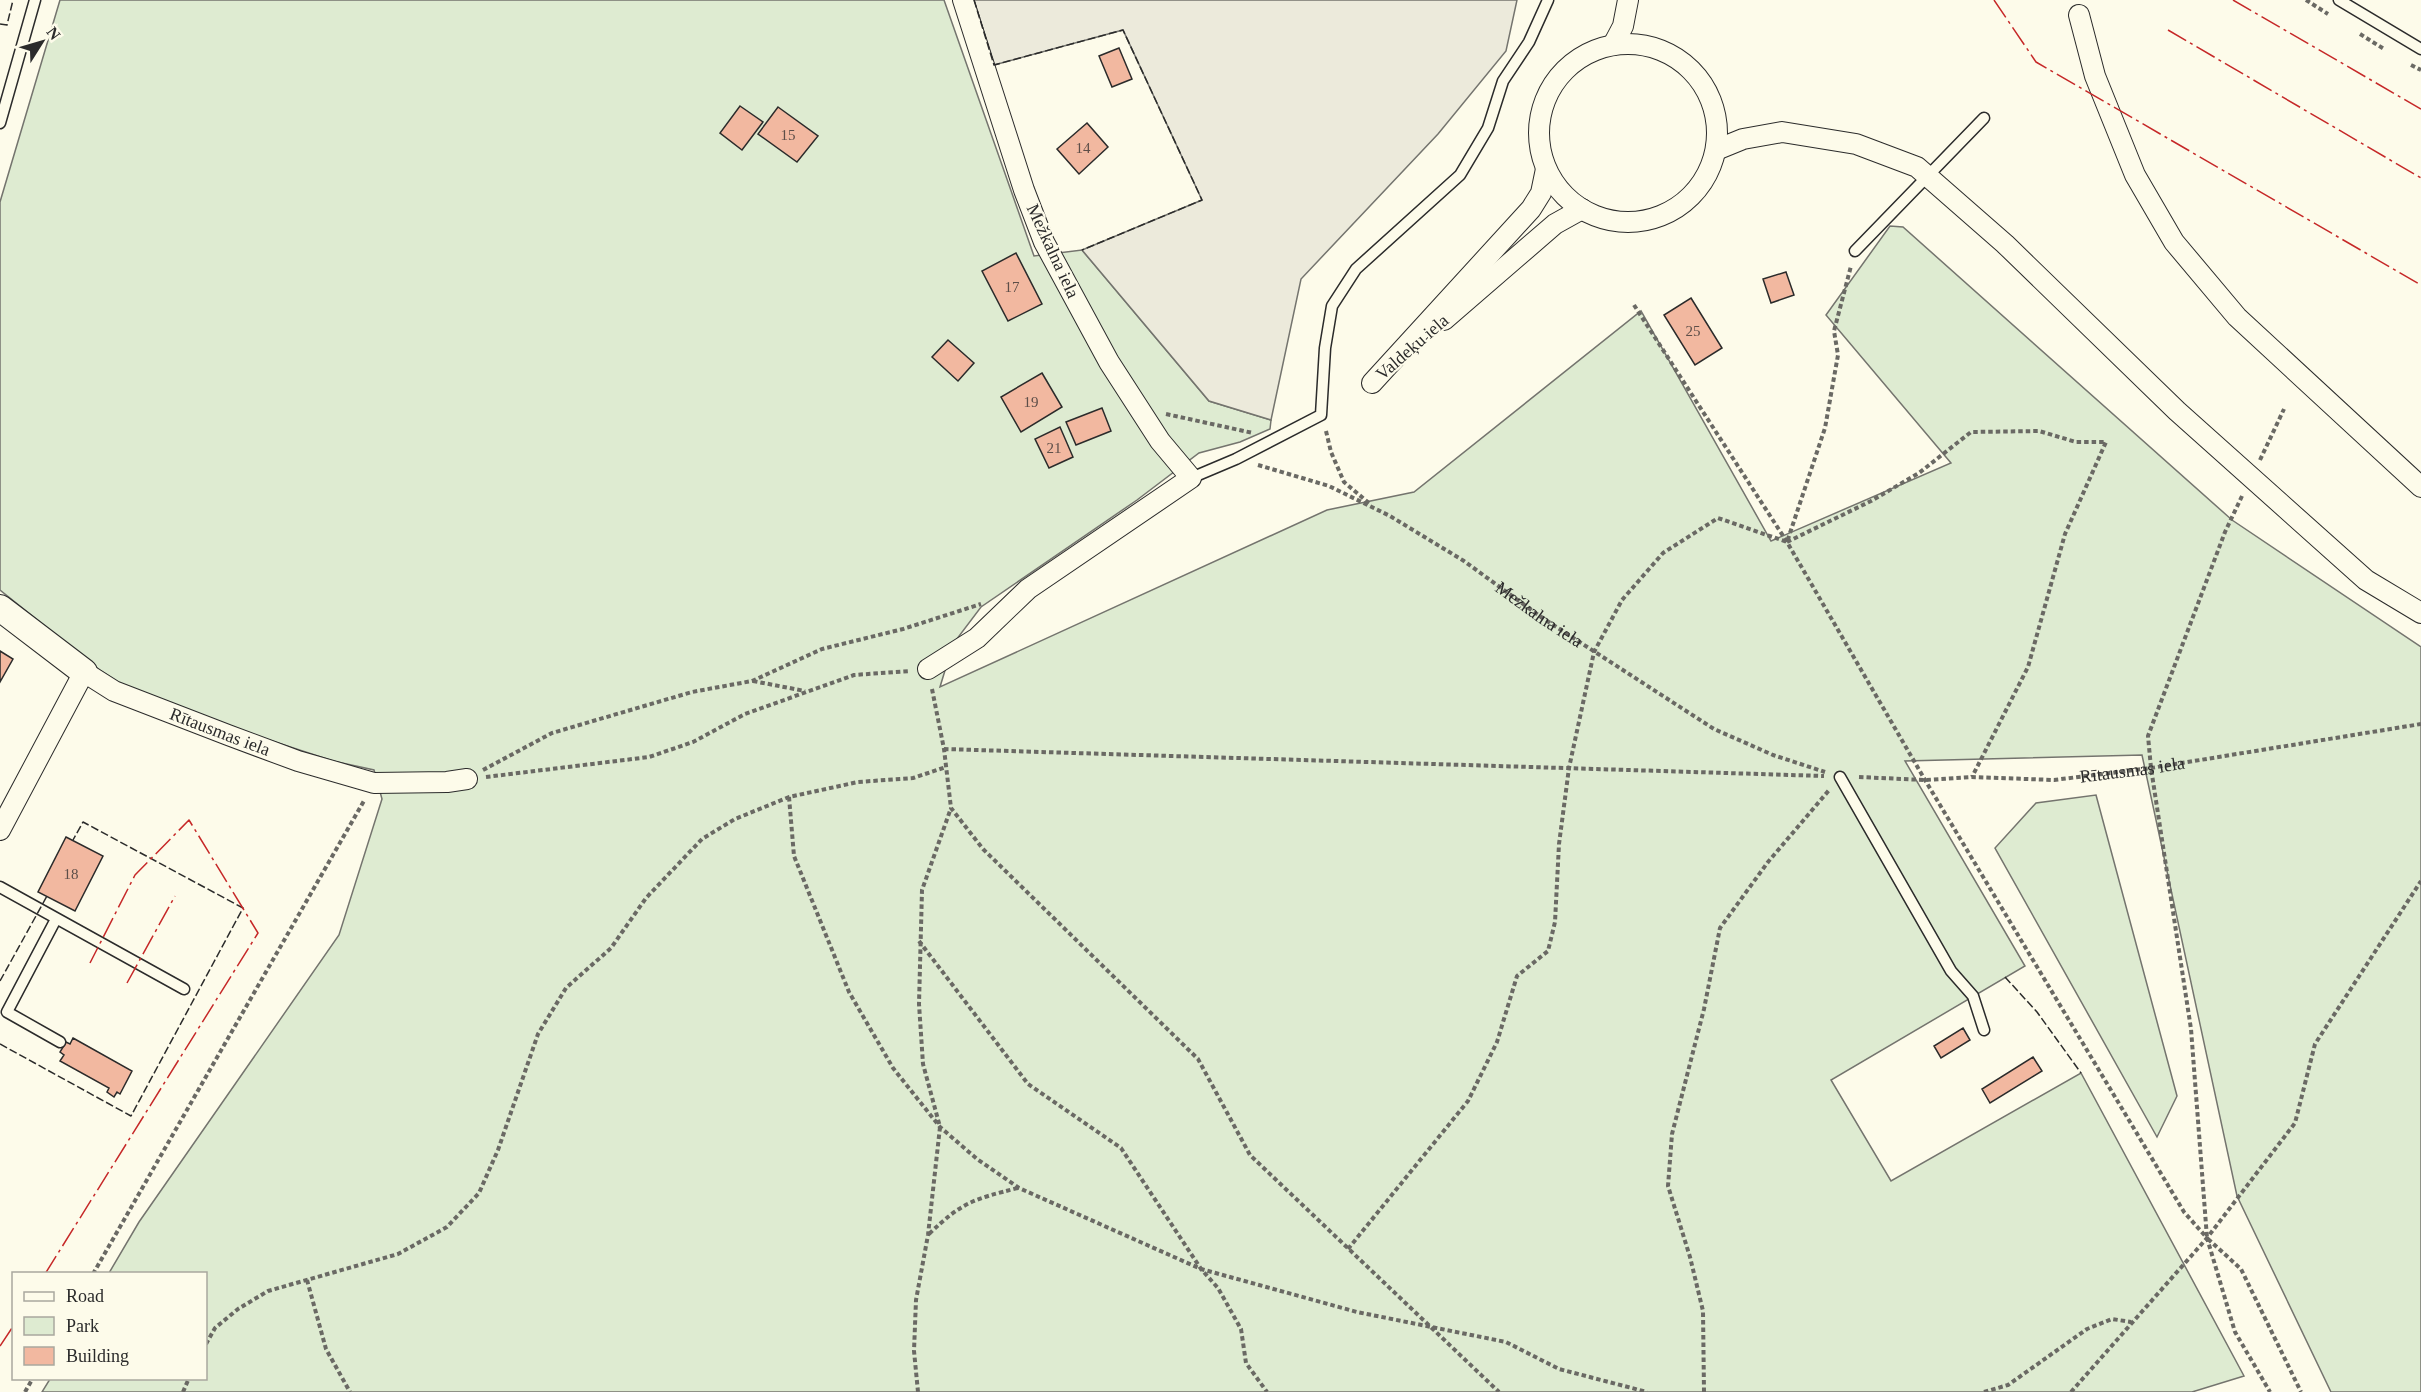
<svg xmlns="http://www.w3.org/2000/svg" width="2421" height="1392" font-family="'Times New Roman',serif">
	<rect width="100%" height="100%" fill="#fdfbea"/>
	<path fill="#deebd1" stroke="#74746e" stroke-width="1.5" d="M60,0H944L1034,256L1082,250L1209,401L1271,420L1270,429L1240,442L1199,453L1137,500L981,607L953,644L940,687L1327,510L1414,492L1641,311L1771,541L1951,463L1826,315L1890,226L1903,227L2232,520L2421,647V1392H2331L2237,1196L2142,755L1905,761L2025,966L1831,1080L1891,1181L2081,1073L2244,1376L2192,1392H42L50,1379L206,1378V1274L109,1273L139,1222L339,935L382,799L374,770L333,761L242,731L124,686L101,671L0,590V202Z
		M2096,795L2177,1096L2157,1137L1995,848L2036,803Z"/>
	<path fill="#eceadb" stroke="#74746e" stroke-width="1.5" d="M974,0H1517L1506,51L1438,134L1301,279L1271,420L1209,401L1082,250L1202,200L1123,30L994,65Z"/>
	<path fill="#f2b8a0" stroke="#2b2b2b" stroke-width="1.5" d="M1119,48L1132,79L1112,87L1099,56Z
		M740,106L763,122L742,150L720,133Z
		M778,107L818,136L797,162L758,134Z
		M1087,123L1108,147L1079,174L1057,149Z
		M1016,253L1042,304L1008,321L982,271Z
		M1786,272L1794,295L1771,303L1763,279Z
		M1691,298L1722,348L1695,365L1664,315Z
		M948,340L974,363L958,381L932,357Z
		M1042,373L1062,407L1021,432L1001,397Z
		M1102,408L1111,431L1076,445L1066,422Z
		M1060,427L1073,457L1049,468L1035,439Z
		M0,651L13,659L0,682Z
		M66,837L103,856L75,911L38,892Z
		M1963,1028L1970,1040L1941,1058L1934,1046Z
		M73,1038L132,1071L120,1094L117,1092L114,1097L107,1092L109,1088L60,1061L64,1055L60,1052L66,1042L70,1044Z
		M2033,1057L2042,1071L1990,1103L1982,1089Z"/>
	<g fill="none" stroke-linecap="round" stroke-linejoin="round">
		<defs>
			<path id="service" d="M2339,0L2421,49
				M0,123L35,0
				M1855,251L1984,118
				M1191,478L1236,459L1321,415L1325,348L1332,306L1356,269L1460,175L1488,128L1503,81L1529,42L1548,0
				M1840,777L1951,971L1973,996L1984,1030
				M0,887L184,989
				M56,919L7,1012L60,1042"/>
			<g id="minor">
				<path d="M2079,15L2095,76L2135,175L2174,242L2237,317L2421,487"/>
				<circle cx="1628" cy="133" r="89"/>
				<path d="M1613,45L1623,26L1628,0"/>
				<path d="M1716,150L1743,139L1782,132L1856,144L1917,167L2005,244L2177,411L2366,580L2421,613"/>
				<path d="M1444,320L1555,224L1582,209"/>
				<path d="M1372,383L1531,209L1541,193L1546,169"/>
				<path d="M928,669L977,638L1028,589L1191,478L1160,441L1109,362L1044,242L1024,190L963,0"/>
				<path id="s3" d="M0,830L84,672L114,691L228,735L298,761L374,783L447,782L467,779"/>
			</g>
			<path id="tertiary" d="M0,608L84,672"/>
		</defs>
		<use href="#service" stroke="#2b2b2b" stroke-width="13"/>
		<use href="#minor" stroke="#2b2b2b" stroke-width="22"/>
		<use href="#tertiary" stroke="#2b2b2b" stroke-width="28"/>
		<g stroke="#6a6964" stroke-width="4" stroke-dasharray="4.5 3" stroke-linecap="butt">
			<path d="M2306,0L2328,14"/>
			<path d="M2360,34L2384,49"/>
			<path d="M2411,65L2421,70"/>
			<path d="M1634,305L1787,542L1925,780L2184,1212L2207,1238L2235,1332L2270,1392"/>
			<path d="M1166,414L1253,433"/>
			<path d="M1326,431L1331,452L1344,482L1370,504"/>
			<path d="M2260,460L2284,409"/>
			<path id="s1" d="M1258,465L1329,486L1390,516L1464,561L1541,617L1714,729L1773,755L1825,772"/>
			<path d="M2242,496L2225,532L2148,736L2151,768L2191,1029L2207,1238L2241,1269L2301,1392"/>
			<path d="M1787,542L1871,501L1919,473L1971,432L2039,431L2076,442H2106L2065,534L2028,667L1972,777"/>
			<path d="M753,681L805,691"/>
			<path d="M932,689L944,749L951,808L983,849L1198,1059L1250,1155L1499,1392"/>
			<path d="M944,749L1824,776"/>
			<path d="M483,770L552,733L692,692L752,681L822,649L903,629L981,604"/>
			<path d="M486,777L649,757L693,742L745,714L854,675L910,671"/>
			<path id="s2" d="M1859,777L1925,780L1972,777L2054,780L2151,768L2421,724"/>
			<path d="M789,797L794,856L849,992L893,1068L940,1127L977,1159L1019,1188L1201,1269L1357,1312L1506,1342L1559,1369L1647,1392"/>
			<path d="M919,941L1028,1084L1121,1148L1201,1269L1218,1288L1241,1329L1246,1363L1267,1392"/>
			<path d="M929,1234C962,1202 974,1199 1018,1188"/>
			<path d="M1348,1249L1468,1101L1497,1042L1517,976L1548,951L1555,922L1559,844L1569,768L1594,652L1622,600L1663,553L1718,518L1787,542L1825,428L1838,355L1834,331L1851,266"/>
			<path d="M93,1274L365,799"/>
			<path d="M307,1280L326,1349L350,1392"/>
			<path d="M206,1344L215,1328L238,1309L268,1291L398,1254L447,1227L479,1193L498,1150L538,1034L566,988L611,948L646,898L702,839L735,819L789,797L858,782L913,778L946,767"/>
			<path d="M25,1392L33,1378"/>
			<path d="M183,1392L189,1378"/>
			<path d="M918,1392L914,1351L916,1300L928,1235L940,1127L923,1064L919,1004L922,890L951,808"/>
			<path d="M1704,1392L1703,1311L1690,1257L1668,1186L1672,1134L1704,1009L1720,928L1768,862L1830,789"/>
			<path d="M1984,1392L2008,1385L2087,1329L2112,1319L2131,1322"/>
			<path d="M2071,1392L2207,1238L2295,1123L2315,1044L2421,881"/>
		</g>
		<use href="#service" stroke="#fdfbea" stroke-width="10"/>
		<use href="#minor" stroke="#fdfbea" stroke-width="20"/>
		<use href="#tertiary" stroke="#fdfbea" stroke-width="26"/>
		<path stroke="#2b2b2b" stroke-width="1.5" stroke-dasharray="8 3" stroke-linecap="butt" d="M974,0L994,65L1123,30L1202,200L1082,250
			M0,24L7,25L13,0
			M2005,977L2037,1012L2081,1073
			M0,981L47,896
			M0,1044L131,1116L243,908L83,822L73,840"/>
		<path stroke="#c62828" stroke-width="1.5" stroke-dasharray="21 4.5 3 4.5" stroke-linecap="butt" d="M1994,0L2036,62L2421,285
			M2233,0L2421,109
			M2168,30L2421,178
			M127,983L175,896
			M45,1274L258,933L189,820L135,875L90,963
			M0,1346L14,1325"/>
	</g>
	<g text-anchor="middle" stroke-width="4.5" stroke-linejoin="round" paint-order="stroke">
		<g font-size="15" fill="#5d4e48">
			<text x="788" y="140">15</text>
			<text x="1083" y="153">14</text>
			<text x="1012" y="292">17</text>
			<text x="1693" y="336">25</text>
			<text x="1031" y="407">19</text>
			<text x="1054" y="453">21</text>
			<text x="71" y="879">18</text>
		</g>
		<g font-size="18" fill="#2b2b2b" stroke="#fdfbea">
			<text transform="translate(1053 251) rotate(65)" y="6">Mežkalna iela</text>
			<text transform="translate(1412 347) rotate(-41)" y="6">Valdeķu iela</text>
			<text dy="6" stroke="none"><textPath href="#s1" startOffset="321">Mežkalna iela</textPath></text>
			<text dy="6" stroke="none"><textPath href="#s3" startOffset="328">Rītausmas iela</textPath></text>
			<text dy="6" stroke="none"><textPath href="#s2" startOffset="274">Rītausmas iela</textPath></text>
		</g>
	</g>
	<rect x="12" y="1272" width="195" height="108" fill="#fdfbea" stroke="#a9a89e" stroke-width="1.5"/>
	<rect x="24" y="1292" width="30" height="9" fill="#fdfbea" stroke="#a9a89e" stroke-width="1.5"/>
	<text x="66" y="1302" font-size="18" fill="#2b2b2b">Road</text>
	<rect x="24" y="1317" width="30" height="18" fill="#deebd1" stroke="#a9a89e" stroke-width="1.5"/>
	<text x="66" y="1332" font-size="18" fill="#2b2b2b">Park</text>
	<rect x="24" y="1347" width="30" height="18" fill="#f2b8a0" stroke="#a9a89e" stroke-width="1.5"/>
	<text x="66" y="1362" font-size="18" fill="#2b2b2b">Building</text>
	<g transform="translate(42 42) rotate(53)" stroke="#fdfbea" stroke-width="4.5" paint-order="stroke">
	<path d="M0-4.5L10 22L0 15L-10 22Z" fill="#2b2b2b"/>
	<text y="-9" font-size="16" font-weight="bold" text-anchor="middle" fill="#2b2b2b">N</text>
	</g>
</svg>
